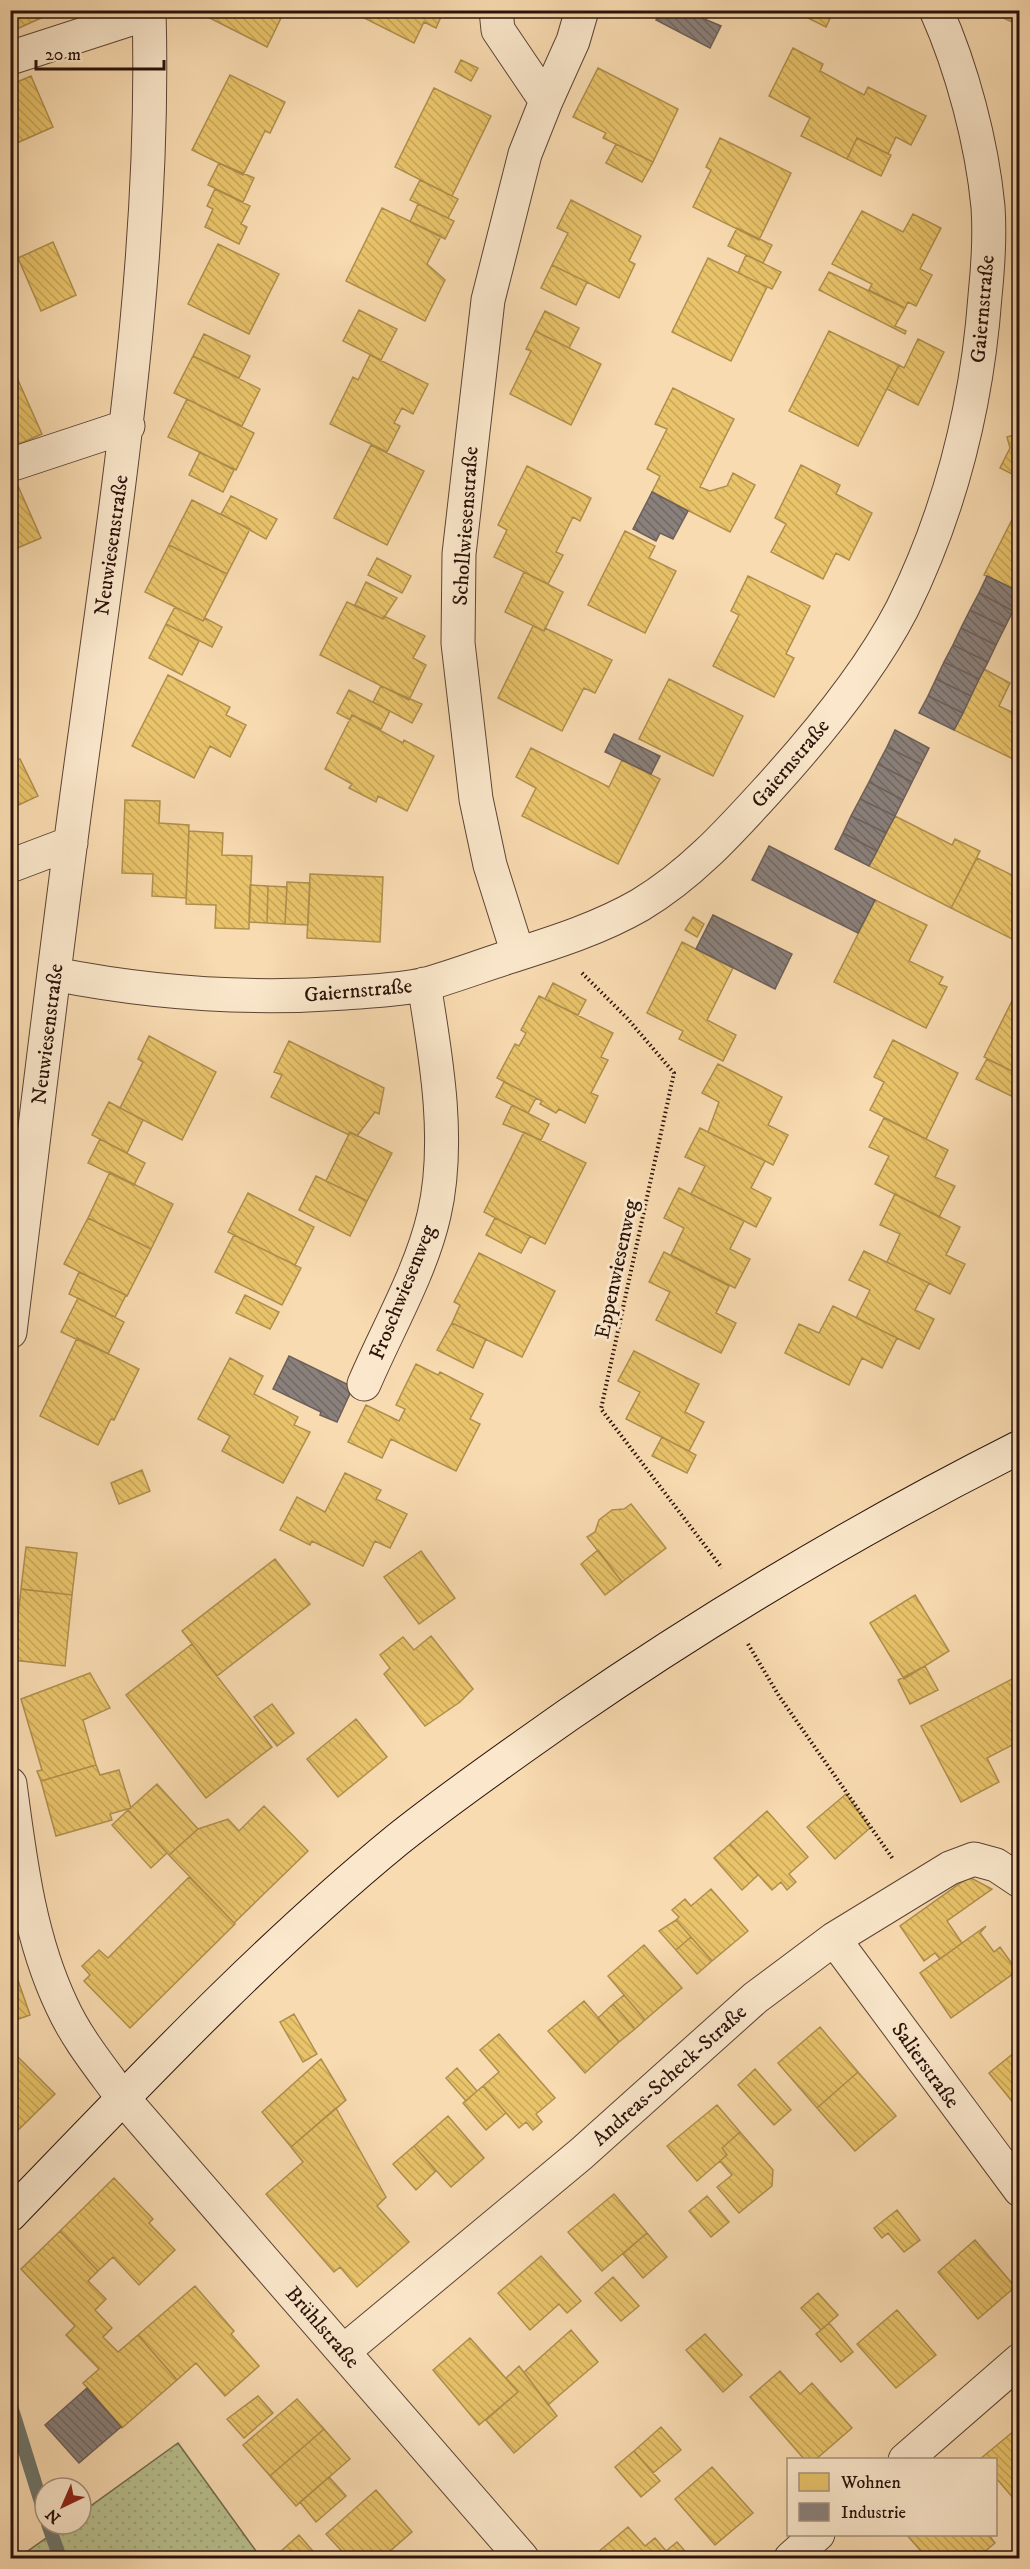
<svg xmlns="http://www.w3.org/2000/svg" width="1030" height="2569" font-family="'IM FELL DW Pica',serif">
	<defs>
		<pattern id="garden-dots" width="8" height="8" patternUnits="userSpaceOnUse" patternTransform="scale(1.5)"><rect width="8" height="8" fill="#b9c18f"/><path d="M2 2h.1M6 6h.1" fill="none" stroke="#9fa57a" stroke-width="1.8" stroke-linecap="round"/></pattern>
		<pattern id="homes-back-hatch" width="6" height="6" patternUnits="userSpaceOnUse" patternTransform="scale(1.5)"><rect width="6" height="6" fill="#e9c46a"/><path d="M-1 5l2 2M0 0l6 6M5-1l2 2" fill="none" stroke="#c8a75b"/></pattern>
		<pattern id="industry-back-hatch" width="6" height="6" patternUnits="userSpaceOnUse" patternTransform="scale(1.5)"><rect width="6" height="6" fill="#8a817c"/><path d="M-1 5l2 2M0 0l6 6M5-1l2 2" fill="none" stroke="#716864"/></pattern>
	</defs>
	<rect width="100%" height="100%" fill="#f9dbb1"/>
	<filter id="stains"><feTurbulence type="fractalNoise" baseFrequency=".00333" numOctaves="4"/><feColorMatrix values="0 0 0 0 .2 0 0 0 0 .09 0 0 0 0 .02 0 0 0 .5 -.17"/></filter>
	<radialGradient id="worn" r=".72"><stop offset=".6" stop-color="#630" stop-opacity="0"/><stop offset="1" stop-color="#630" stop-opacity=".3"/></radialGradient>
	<path fill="url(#garden-dots)" stroke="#716a4c" stroke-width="1.5" d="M178,2443L261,2558H18L66,2524H81V2513Z"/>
	<path fill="url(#homes-back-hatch)" stroke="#af8f4d" stroke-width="1.5" d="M10,10H38L41,18L10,32Z
		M194,10H267L281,18L267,47Z
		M365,10H444L436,28L424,22L414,43L362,17Z
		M683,10H711L705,22Z
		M792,10H834L826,27Z
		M987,10H1020V26Z
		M793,48L823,64L820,71L864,95L868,87L926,116L911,145L896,137L888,154L857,138L847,159L801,136L810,118L769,96Z
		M461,60L478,68L471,81L455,72Z
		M598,68L678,109L653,162L603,138L606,133L573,117Z
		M230,75L285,102L270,133L265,131L243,175L192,150Z
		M31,76L53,127L10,146V85Z
		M434,88L491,116L452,196L395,167Z
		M720,138L791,173L759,240L693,207L711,170L706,167Z
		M857,138L891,155L881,176L847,159Z
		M616,144L653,162L642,182L606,163Z
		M219,163L254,178L243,202L208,185Z
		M420,180L458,199L448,218L410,200Z
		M215,189L250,206L241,224L247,227L239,244L205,227L213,209L207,206Z
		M571,200L641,236L629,261L635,264L619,298L552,265L568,233L557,228Z
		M418,204L454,221L445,239L410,222Z
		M382,208L441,236L427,264L445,280L425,321L346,281Z
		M862,211L903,232L913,214L941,228L920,269L932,275L916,306L908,302L905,308L869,290L872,284L832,264Z
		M737,228L772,245L763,263L728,246Z
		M53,242L76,295L41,311L18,258Z
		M218,244L279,274L249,334L188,304Z
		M746,255L781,272L772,289L738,273Z
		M708,258L767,287L731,361L672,332Z
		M552,265L587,282L576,305L541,288Z
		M829,272L905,308L895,326L906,331L905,334L819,290Z
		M359,310L397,329L381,360L343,341Z
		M545,311L579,328L569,348L535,331Z
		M535,331L601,364L571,425L510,394L531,351L526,349Z
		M829,331L899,365L858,446L789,411Z
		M204,334L250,356L239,378L193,356Z
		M918,339L944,352L918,405L887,389L899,365L904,368Z
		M370,355L428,384L413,414L402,408L394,423L400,426L387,452L330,424L353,377L358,380Z
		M193,356L260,389L242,426L174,393Z
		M10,362L42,434L10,448Z
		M673,388L734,419L700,487L710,491L727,486L733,473L755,485L730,532L652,492L660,476L647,469L667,429L655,424Z
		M187,399L254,433L236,470L168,437Z
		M1020,430V478L1000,468L1010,448L1007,437L1017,434Z
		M371,445L424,471L387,545L334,518Z
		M200,452L234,470L223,492L189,475Z
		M801,465L840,485L836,494L872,513L849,560L836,553L823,579L771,552L786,524L775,518Z
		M527,466L591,498L580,521L573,517L556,552L563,555L548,584L494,557L507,530L498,525Z
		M18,486L41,538L10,551V490Z
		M231,496L277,519L266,539L221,514Z
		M192,500L250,529L227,574L169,545Z
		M1020,504V592L984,575Z
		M625,531L655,546L649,558L676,571L645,633L588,605Z
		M169,545L227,574L203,621L145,592Z
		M377,558L411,576L402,593L368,575Z
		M524,572L563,592L544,631L505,612Z
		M748,576L810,606L786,654L794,658L774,697L713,666L739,615L731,611Z
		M366,582L397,598L383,619L355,605Z
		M347,602L383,619L384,616L425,636L413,658L426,665L409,700L320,655Z
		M175,607L203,621L205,618L222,627L212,647L166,624Z
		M166,624L199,641L182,675L149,658Z
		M533,626L544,631L545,628L612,660L595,693L584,688L562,731L498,698Z
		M984,669L1010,683L999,706L1020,716V750L1015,760L954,730Z
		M168,675L230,707L226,715L246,725L230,757L210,746L194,778L132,746Z
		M669,679L743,716L713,776L639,739Z
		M381,686L422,704L412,723L373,702Z
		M349,690L390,711L381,729L352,715L350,720L337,713Z
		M352,715L403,743L404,740L434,756L407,811L378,796L376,802L349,788L352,784L325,769Z
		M531,748L609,787L622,760L660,779L618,864L522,816L536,788L516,777Z
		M20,759L38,796L10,809V763Z
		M125,800L160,801L159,823L189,825L186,898L152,896L153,874L122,873Z
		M895,816L952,845L955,839L980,851L951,908L869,866Z
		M189,831L223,833L222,855L252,856L249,929L215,928L216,905L186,904Z
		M977,858L1020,879V943L951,908Z
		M310,874L383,877L380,942L307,938Z
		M287,882L310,883L308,925L285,924Z
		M250,885L268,886L267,923L249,922Z
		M268,886L287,887L285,924L267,923Z
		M875,900L927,925L909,961L943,977L939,984L947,987L926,1028L834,982Z
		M693,917L704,924L697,937L685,930Z
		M682,942L733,968L707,1020L736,1035L723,1061L679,1039L683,1031L647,1013Z
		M553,983L586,1000L578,1015L545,999Z
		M1020,985V1075L984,1057Z
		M539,996L613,1033L601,1057L608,1060L591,1093L598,1096L585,1123L559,1109L556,1113L540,1104L542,1101L536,1098L497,1078L515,1044L519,1046L526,1033L521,1030Z
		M149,1036L216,1072L182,1140L120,1108L143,1062L138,1059Z
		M893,1040L958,1073L926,1139L870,1110L884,1082L874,1077Z
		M289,1041L384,1088L379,1114L375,1112L357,1136L350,1132L349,1135L271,1097L282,1075L274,1072Z
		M987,1059L1020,1075V1100L976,1079Z
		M718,1064L782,1097L768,1125L788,1135L773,1165L708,1132L719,1102L702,1093Z
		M504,1082L536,1098L528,1113L496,1097Z
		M109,1102L143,1120L127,1153L92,1135Z
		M512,1105L549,1124L541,1140L503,1124Z
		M884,1118L948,1150L935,1177L955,1186L939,1217L875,1184L889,1156L869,1147Z
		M700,1128L765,1161L751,1188L771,1198L756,1227L691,1194L705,1166L685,1157Z
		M350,1132L392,1153L367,1201L326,1181Z
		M524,1132L586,1163L545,1244L484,1212Z
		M100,1139L145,1163L134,1185L88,1163Z
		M110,1172L173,1204L151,1249L88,1218Z
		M316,1176L367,1201L350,1236L299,1210Z
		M679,1188L744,1221L730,1249L750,1259L735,1288L671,1255L684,1228L664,1218Z
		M248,1193L314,1227L295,1265L228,1232Z
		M895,1194L960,1227L946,1255L965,1264L950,1294L887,1262L900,1234L880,1225Z
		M88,1218L151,1249L127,1296L64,1264Z
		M495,1218L530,1236L521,1253L486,1235Z
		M234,1235L301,1268L282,1305L215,1272Z
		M864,1251L929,1283L915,1310L934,1319L919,1349L856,1318L870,1290L849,1280Z
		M664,1252L729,1286L716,1313L736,1323L721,1353L656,1320L670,1292L649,1282Z
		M479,1253L555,1291L522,1357L452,1323L460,1305L454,1302Z
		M79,1272L126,1295L115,1317L69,1294Z
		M245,1295L279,1312L270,1329L236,1313Z
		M78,1298L124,1322L108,1354L61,1332Z
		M833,1306L897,1338L882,1368L862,1358L849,1385L785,1353L799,1324L819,1333Z
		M452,1323L486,1339L473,1368L437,1350Z
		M77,1338L139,1369L114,1420L111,1419L98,1445L40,1416Z
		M634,1351L699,1384L685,1412L704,1422L689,1451L626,1419L640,1392L618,1381Z
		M230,1358L263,1376L254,1394L298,1417L294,1425L310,1432L283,1483L222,1451L230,1436L198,1419Z
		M416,1364L438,1375L440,1372L483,1394L470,1419L480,1424L456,1471L391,1439L382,1458L348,1442L366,1405L399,1421L405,1409L396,1405Z
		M662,1437L696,1455L687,1473L652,1456Z
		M142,1470L150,1491L119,1504L111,1483Z
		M345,1473L381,1490L376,1499L407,1514L390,1548L375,1541L363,1566L312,1541L310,1545L280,1530L297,1497L325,1512Z
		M631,1504L666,1548L622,1582L587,1537L595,1532L599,1520L612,1510L624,1509Z
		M26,1547L77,1553L72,1595L21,1589Z
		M598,1550L622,1582L605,1595L581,1564Z
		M421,1551L455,1598L419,1624L384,1577Z
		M275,1559L310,1604L217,1676L182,1631Z
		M21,1589L72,1595L65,1666L13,1660Z
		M915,1595L949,1651L904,1679L870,1623Z
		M431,1636L473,1689L460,1702L425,1726L384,1674L390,1668L380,1655L403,1637L414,1650Z
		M192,1644L272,1747L206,1798L126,1695Z
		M925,1666L938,1690L910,1704L898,1680Z
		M90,1673L110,1708L83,1720L96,1765L41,1781L37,1771L42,1770L21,1699Z
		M1020,1675V1741L987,1758L999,1782L961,1802L921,1726Z
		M272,1704L294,1733L277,1746L254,1717Z
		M356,1719L387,1757L338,1797L307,1759Z
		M96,1765L100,1775L119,1770L131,1808L110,1814L112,1820L56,1836L41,1781Z
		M157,1784L198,1829L169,1855L128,1810Z
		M846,1794L870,1828L835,1859L807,1827Z
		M264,1806L308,1851L234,1923L169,1855L198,1829L228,1819L239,1831Z
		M128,1810L167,1853L151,1868L112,1825Z
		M767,1811L808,1857L789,1874L796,1882L787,1890L781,1882L772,1890L730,1844Z
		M730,1844L758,1875L742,1890L714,1858Z
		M189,1877L235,1924L130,2028L84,1981L90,1975L82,1966L99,1950L108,1958Z
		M969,1877L992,1889L947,1921L962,1943L940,1959L935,1953L924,1961L900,1926Z
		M711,1889L748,1931L712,1961L676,1920L679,1917L672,1910L685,1899L691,1906Z
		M676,1920L691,1937L676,1950L659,1931Z
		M986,1926L980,1933L994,1952L1000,1947L1017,1971L951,2018L920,1973Z
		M691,1937L712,1961L697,1974L676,1950Z
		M644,1945L682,1988L645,2020L608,1976Z
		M13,1966L30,2015L10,2022V1967Z
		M624,1995L645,2020L635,2029L613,2004Z
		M584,2001L619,2042L585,2073L548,2031Z
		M613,2004L635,2029L619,2042L598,2018Z
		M294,2014L317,2054L303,2062L280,2022Z
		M820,2027L858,2072L817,2108L778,2063Z
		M499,2034L555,2098L536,2114L542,2122L533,2130L526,2122L519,2128L483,2086L499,2072L480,2050Z
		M1020,2048V2111L989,2073Z
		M18,2057L55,2094L10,2138V2065Z
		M321,2059L346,2100L291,2147L262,2112Z
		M457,2068L477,2091L466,2101L446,2078Z
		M755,2069L791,2110L774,2125L738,2085Z
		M858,2072L896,2116L855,2151L817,2108Z
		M483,2086L506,2113L486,2130L463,2103Z
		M717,2105L740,2132L722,2148L727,2155L697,2181L667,2146Z
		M336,2108L386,2197L377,2206L409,2242L357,2287L340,2267L334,2272L266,2194L303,2162L291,2147Z
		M448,2116L484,2158L451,2187L414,2146Z
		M740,2132L773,2170L772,2186L739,2213L717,2187L732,2175L720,2161L727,2155L722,2148Z
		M414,2146L436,2171L416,2190L393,2164Z
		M114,2178L153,2219L149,2223L175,2250L139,2285L113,2257L98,2271L60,2231Z
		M614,2194L647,2233L602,2271L568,2232Z
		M707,2196L729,2222L711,2237L689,2211Z
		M897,2210L920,2240L904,2252L888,2233L882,2238L874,2228Z
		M60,2231L98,2271L88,2281L106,2299L95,2310L112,2328L103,2337L118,2352L138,2335L177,2380L122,2428L83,2383L99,2369L66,2335L75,2326L21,2269Z
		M647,2233L667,2257L643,2278L623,2254Z
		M975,2240L1015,2287L978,2319L938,2272Z
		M541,2256L581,2301L567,2313L559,2304L530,2330L498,2293Z
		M613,2277L639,2306L621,2321L595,2293Z
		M195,2286L234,2331L231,2334L259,2366L225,2396L196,2363L177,2380L138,2335Z
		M818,2293L838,2315L821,2330L801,2308Z
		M897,2310L936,2355L896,2388L857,2344Z
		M829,2323L853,2352L841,2362L816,2334Z
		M571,2330L598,2362L548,2405L524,2372Z
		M705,2334L742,2375L723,2392L686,2350Z
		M470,2338L518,2392L479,2425L433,2370Z
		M519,2366L557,2416L514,2453L486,2420L518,2392L506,2378Z
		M780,2371L800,2394L812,2383L852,2428L815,2460H805L750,2397Z
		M258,2396L273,2413L244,2438L227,2419Z
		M297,2399L324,2429L270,2476L243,2445Z
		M1020,2426V2494L1014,2499L996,2478V2460L980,2459Z
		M661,2427L681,2450L653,2473L634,2451Z
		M324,2429L350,2459L296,2506L270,2476Z
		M634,2451L660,2481L641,2497L615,2467Z
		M712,2467L753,2513L715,2545L675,2499Z
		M329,2477L346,2496L316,2522L300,2502Z
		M376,2490L412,2532L382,2558H348L326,2534Z
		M628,2527L645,2546L655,2538L666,2551L657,2558H591Z
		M906,2534H988L995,2543L977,2558H927Z
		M299,2535L319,2558H285L280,2552Z
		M677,2542L691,2558H657L666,2551Z"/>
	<path fill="url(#industry-back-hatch)" stroke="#6d605a" stroke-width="1.5" d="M661,10H683L721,26L710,48L656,20Z
		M652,492L688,511L673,539L660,533L656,541L633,529Z
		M987,576L1020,592L1013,611L979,593Z
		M979,593L1013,611L1005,627L970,610Z
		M970,610L1005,627L996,645L961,628Z
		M961,628L996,645L988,662L953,645Z
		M953,645L988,662L979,679L944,662Z
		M944,662L979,679L971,696L936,679Z
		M936,679L971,696L963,713L928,696Z
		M928,696L963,713L954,730L919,713Z
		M895,730L929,748L921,764L887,747Z
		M614,734L660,756L651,774L605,752Z
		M887,747L921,764L912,782L878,764Z
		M878,764L912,782L903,800L869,782Z
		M869,782L903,800L895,816L860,799Z
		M860,799L895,816L886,833L851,816Z
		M851,816L886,833L877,851L843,833Z
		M843,833L877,851L869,866L835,849Z
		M769,846L875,900L858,933L752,880Z
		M713,915L792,954L775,989L696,949Z
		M289,1356L353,1387L337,1422L320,1415L321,1412L273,1389Z
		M87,2388L121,2427L79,2463L45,2425Z"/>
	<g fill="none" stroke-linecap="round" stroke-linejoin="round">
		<path stroke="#6f776e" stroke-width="14" d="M10,2403L45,2515
			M48,2524L60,2558"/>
		<defs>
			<path id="minor" d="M496,10L498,30L546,101
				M10,58L149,13
				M10,465L128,426
				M10,866L71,843
				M518,954L490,865L476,799L458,643L459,554L488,300L525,154L546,101L573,41L582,10
				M54,974C150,993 247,1000 345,993C372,991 401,990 426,984C455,976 483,965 512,956C556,942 600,928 640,905C692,874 731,830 772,785C819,733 870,671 902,609C951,510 977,405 985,296C988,267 990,236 988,207C982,143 962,68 936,10
				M10,1332C35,1130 58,929 86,728C118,489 156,252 149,10
				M364,1384C387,1330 421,1272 434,1215C451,1142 436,1057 424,984
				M10,1784C20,1859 29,1937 62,2006C77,2039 101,2068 122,2097L522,2558
				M834,1939L1020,2190
				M344,2351L581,2154L755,1998L834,1939L950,1868L974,1859L996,1865L1020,1881
				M905,2460L1020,2360
				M791,2558L818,2534"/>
			<path id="secondary" d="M10,2215C135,2086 258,1954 397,1840C452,1796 510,1756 568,1715C712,1616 863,1526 1020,1447"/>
		</defs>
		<use href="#minor" stroke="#5d4434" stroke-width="35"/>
		<use href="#secondary" stroke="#29120a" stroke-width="35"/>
		<path stroke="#29120a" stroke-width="4" stroke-dasharray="1.5 3" stroke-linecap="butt" d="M582,973L627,1018L674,1073L601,1409L722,1568
			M748,1644L779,1696L893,1859"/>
		<use href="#minor" stroke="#fbe8cc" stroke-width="33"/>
		<use href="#secondary" stroke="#fbe8cc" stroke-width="33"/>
	</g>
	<g text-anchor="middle" stroke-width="6" stroke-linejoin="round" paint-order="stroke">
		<g font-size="21" fill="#29120a" stroke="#fbe8cc">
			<text transform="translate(982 309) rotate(-85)" y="7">Gaiernstraße</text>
			<text transform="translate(465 526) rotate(-86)" y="7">Schollwiesenstraße</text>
			<text transform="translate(111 545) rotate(-82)" y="7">Neuwiesenstraße</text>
			<text transform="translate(790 763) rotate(-50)" y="7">Gaiernstraße</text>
			<text transform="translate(358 990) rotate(-5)" y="7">Gaiernstraße</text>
			<text transform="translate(47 1034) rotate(-83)" y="7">Neuwiesenstraße</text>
			<text transform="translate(616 1269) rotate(-78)" y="7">Eppenwiesenweg</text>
			<text transform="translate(402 1292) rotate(-68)" y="7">Froschwiesenweg</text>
			<text transform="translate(926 2065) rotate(54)" y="7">Salierstraße</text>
			<text transform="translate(669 2075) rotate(-42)" y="7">Andreas-Scheck-Straße</text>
			<text transform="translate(323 2327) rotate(49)" y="7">Brühlstraße</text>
		</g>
	</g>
	<rect width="1030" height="2569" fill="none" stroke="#f9dbb1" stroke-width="36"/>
	<rect x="12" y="12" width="1006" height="2545" fill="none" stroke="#29120a" stroke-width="3"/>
	<rect x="18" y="18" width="994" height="2533" fill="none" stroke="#29120a" stroke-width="1.5"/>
	<rect x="787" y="2458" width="210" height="78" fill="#fbe8cc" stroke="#a7927e" stroke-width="1.5"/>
	<rect x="799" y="2473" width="30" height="18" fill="#e9c46a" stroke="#a7927e" stroke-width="1.5"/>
	<text x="841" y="2488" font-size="18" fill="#29120a">Wohnen</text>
	<rect x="799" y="2503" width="30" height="18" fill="#8a817c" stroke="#a7927e" stroke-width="1.5"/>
	<text x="841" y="2518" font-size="18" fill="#29120a">Industrie</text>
	<g transform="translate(63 2506) rotate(224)"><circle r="28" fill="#fbe8cc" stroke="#a7927e" stroke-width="1.5"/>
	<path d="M0-4.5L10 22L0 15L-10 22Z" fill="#8f2418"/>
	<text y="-9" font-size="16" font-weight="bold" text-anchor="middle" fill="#29120a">N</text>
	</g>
	<path d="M36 60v9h128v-9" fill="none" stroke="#29120a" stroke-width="3"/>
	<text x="45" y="60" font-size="18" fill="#29120a" stroke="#fbe8cc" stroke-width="4.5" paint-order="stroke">20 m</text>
	<rect width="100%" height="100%" filter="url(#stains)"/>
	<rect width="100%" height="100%" fill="url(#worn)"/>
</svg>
